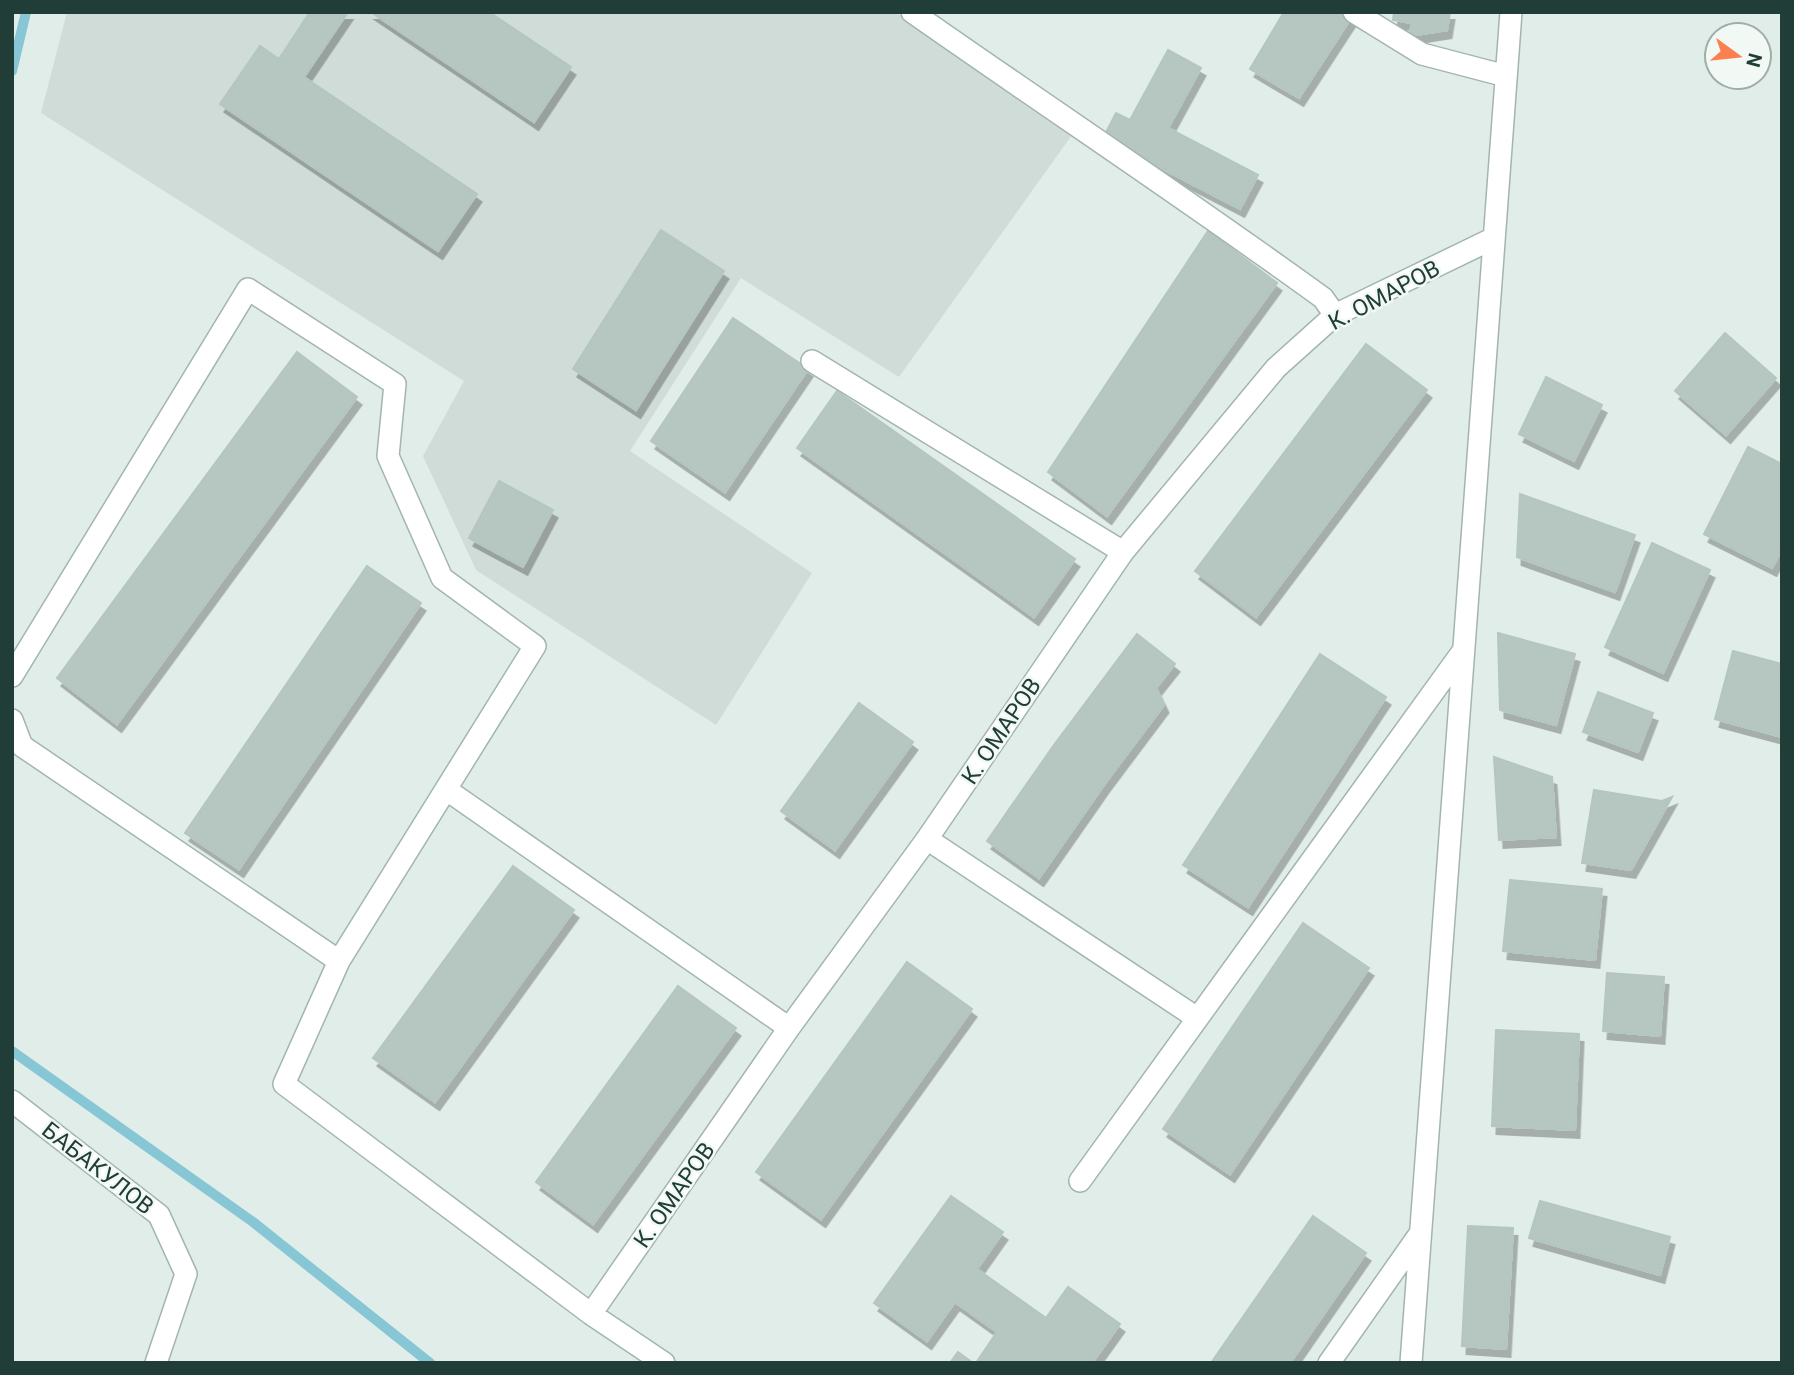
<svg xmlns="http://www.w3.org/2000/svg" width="1794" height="1375" font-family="Roboto,sans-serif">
	<defs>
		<filter id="shadow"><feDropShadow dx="4.5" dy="8" stdDeviation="0" flood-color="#0004"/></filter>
	</defs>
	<rect width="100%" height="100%" fill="#e1ede8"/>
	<path fill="#cfdcd7" d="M67,12H895L1074,132L899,377L741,278L630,451L812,573L716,725L476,570L423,456L464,381L41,113Z"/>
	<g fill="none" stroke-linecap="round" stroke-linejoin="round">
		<path stroke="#86c6d5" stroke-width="10" d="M12,71L26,12
			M12,1051L253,1222L430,1363"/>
	</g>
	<path fill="#b6c7c1" stroke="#b3c6bf" stroke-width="2" filter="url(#shadow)" d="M310,12H348L304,77L477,194L438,251L220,104L260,46L279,59Z
		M371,12H489L571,67L534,122Z
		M1284,12H1346L1353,15L1299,98L1250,69Z
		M1394,12H1450L1447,30L1409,36L1412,23L1393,20Z
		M1168,50L1201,68L1168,128L1258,175L1240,209L1103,138L1116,113L1130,120Z
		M661,230L724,271L636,410L573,369Z
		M1208,231L1277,283L1107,516L1048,472Z
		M733,318L808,369L725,492L651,441Z
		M1725,333L1776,378L1726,435L1675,391Z
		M1366,344L1427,390L1256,617L1195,571Z
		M297,352L357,397L117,724L57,678Z
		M1546,377L1602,405L1574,461L1519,434Z
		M837,391L1075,559L1034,617L797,448Z
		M1748,447L1782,464V549L1772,568L1704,534Z
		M499,481L553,510L523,567L469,538Z
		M1520,494L1635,535L1615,592L1517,557Z
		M1652,543L1710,570L1663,673L1605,647Z
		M367,566L421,603L239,869L185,833Z
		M1498,633L1575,654L1556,725L1500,710Z
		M1137,634L1175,664L1156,688L1164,705L1106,782L1054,745Z
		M1733,651L1782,664V737L1715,719Z
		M1320,654L1386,697L1248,907L1183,865Z
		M1598,692L1653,713L1638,752L1583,732Z
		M859,703L913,742L835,850L781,811Z
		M1054,745L1106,782L1039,878L987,841Z
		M1494,757L1552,777L1556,837L1499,840Z
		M1594,790L1662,801L1672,797L1631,870L1582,863Z
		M513,866L574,910L435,1102L373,1058Z
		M1510,880L1602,889L1595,960L1503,951Z
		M1303,923L1369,968L1230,1174L1163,1129Z
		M907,962L972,1009L821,1219L756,1172Z
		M1607,973L1664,977L1660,1036L1603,1031Z
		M678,986L736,1028L593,1224L536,1182Z
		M1496,1030L1579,1034L1575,1130L1492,1126Z
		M951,1196L1003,1232L977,1269L1046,1318L1068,1287L1120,1324L1092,1363H976L997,1332L955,1302L927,1341L874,1303Z
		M1540,1201L1670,1237L1660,1275L1529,1238Z
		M1313,1216L1366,1253L1290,1363H1211Z
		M1468,1226L1513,1228L1506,1349L1462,1346Z
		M958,1352L973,1363H950Z"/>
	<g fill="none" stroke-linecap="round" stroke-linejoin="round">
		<defs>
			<path id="minor" d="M912,12C1049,108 1188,200 1323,298L1335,315
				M1354,12L1422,54L1506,76
				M812,361L1123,552
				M12,676L248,289L395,384L388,456L442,578L535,646L339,961L284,1084L591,1314L664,1363
				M12,720L22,746L339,961
				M447,790L789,1028
				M927,839L1197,1018
				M12,1101L159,1215L186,1274L156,1363
				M1080,1181L1463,651
				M591,1314L789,1028L927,839L1123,552L1276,368L1335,315L1494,238
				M1329,1363L1419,1235
				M1411,1363L1511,12"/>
		</defs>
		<use href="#minor" stroke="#a3b5af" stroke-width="24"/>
		<use href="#minor" stroke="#fff" stroke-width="21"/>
	</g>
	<g text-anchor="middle" stroke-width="5" stroke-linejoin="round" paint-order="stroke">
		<g font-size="23" fill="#203e37" stroke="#f2f9f5">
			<text transform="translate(1384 295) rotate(-28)" y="8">К. ОМАРОВ</text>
			<text transform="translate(1001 731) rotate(-56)" y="8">К. ОМАРОВ</text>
			<text transform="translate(98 1168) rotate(38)" y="8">БАБАКУЛОВ</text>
			<text transform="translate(674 1195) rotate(-55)" y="8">К. ОМАРОВ</text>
		</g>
	</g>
	<rect width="1794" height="1375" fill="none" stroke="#203e37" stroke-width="28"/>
	<g transform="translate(1738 56) rotate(105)"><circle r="33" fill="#f2f9f5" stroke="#9eaea9" stroke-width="2"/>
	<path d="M0-5L12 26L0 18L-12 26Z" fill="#fa8052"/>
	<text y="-10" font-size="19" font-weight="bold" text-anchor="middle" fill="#203e37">N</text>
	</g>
</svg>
